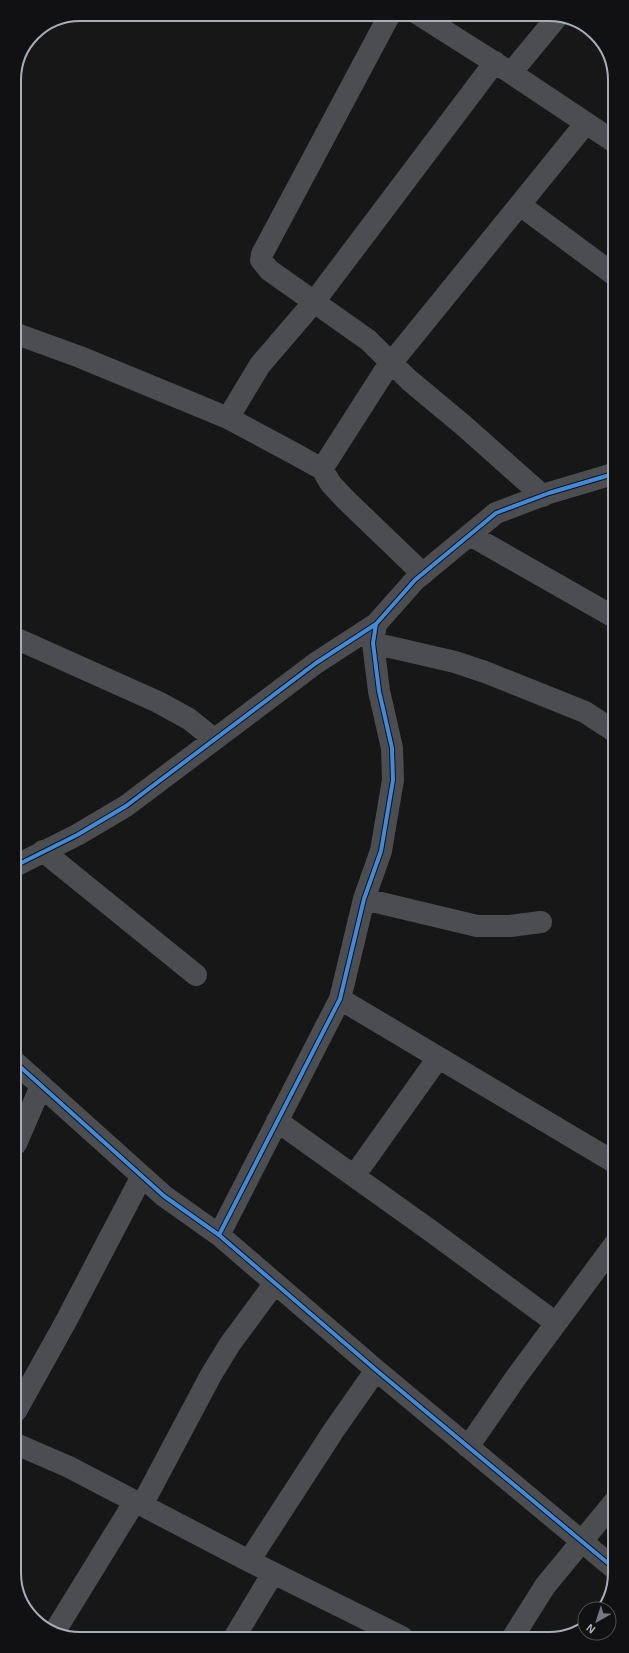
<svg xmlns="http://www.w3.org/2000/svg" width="629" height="1653" font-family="'Exo 2',sans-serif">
	<rect width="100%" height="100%" fill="#171717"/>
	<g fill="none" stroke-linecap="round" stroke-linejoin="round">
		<path stroke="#4b4d50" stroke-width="22" d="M390,14L262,254L261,260L269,270L368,340L409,380L463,425L543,496
			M418,14L511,73L613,141
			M511,73L558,16
			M520,205L613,274
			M14,333L80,357L228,418L297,455L322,469L331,484L345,499L423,574
			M228,418L260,365L314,302L495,62
			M322,469L384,372L586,123
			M470,535L614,617
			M15,638L158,702L189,719L214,739
			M373,643L455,662L485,672L585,712L614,731
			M43,851L196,975
			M15,866L77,835L126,806L316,663L376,624L415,580L496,513L549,493L613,474
			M364,899L477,926H510L541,922
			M340,999L614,1162
			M16,1063L164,1196L219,1235L376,1370L615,1569
			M277,1121L431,1231L556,1323
			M16,1144L41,1086
			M354,1176L438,1058
			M219,1235L340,999L364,899L381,851L393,780L392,748L379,691L373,643L376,624
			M16,1411L65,1323L142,1176
			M16,1444L69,1467L249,1561L402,1637
			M468,1447L517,1376L614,1245
			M142,1505L211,1375L230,1344L275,1283
			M249,1561L334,1430L376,1370
			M55,1631L135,1501
			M513,1637L545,1586L615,1501
			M234,1638L273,1573"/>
		<defs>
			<path id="cycleway" d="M15,866L77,835L126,806L316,663L376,624L415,580L496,513L549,493L613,474
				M16,1063L164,1196L219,1235L376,1370L615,1569
				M219,1235L340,999L364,899L381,851L393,780L392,748L379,691L373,643L376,624"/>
		</defs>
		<use href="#cycleway" stroke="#111113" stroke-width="6"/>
		<use href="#cycleway" stroke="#408adc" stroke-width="4"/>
	</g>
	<path d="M0 0H629V1653H0ZM80 21H549A59 59 0 0 1 608 80V1573A59 59 0 0 1 549 1632H80A59 59 0 0 1 21 1573V80A59 59 0 0 1 80 21Z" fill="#111113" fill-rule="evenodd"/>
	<path fill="none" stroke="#a7adb9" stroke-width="2" d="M80 21H549A59 59 0 0 1 608 80V1573A59 59 0 0 1 549 1632H80A59 59 0 0 1 21 1573V80A59 59 0 0 1 80 21Z"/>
	<g transform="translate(597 1621) rotate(219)"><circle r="19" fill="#111113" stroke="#4d4f55"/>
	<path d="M0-3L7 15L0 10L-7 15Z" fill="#757880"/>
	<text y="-6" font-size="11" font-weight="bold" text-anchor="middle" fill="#a7adb9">N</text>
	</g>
</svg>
